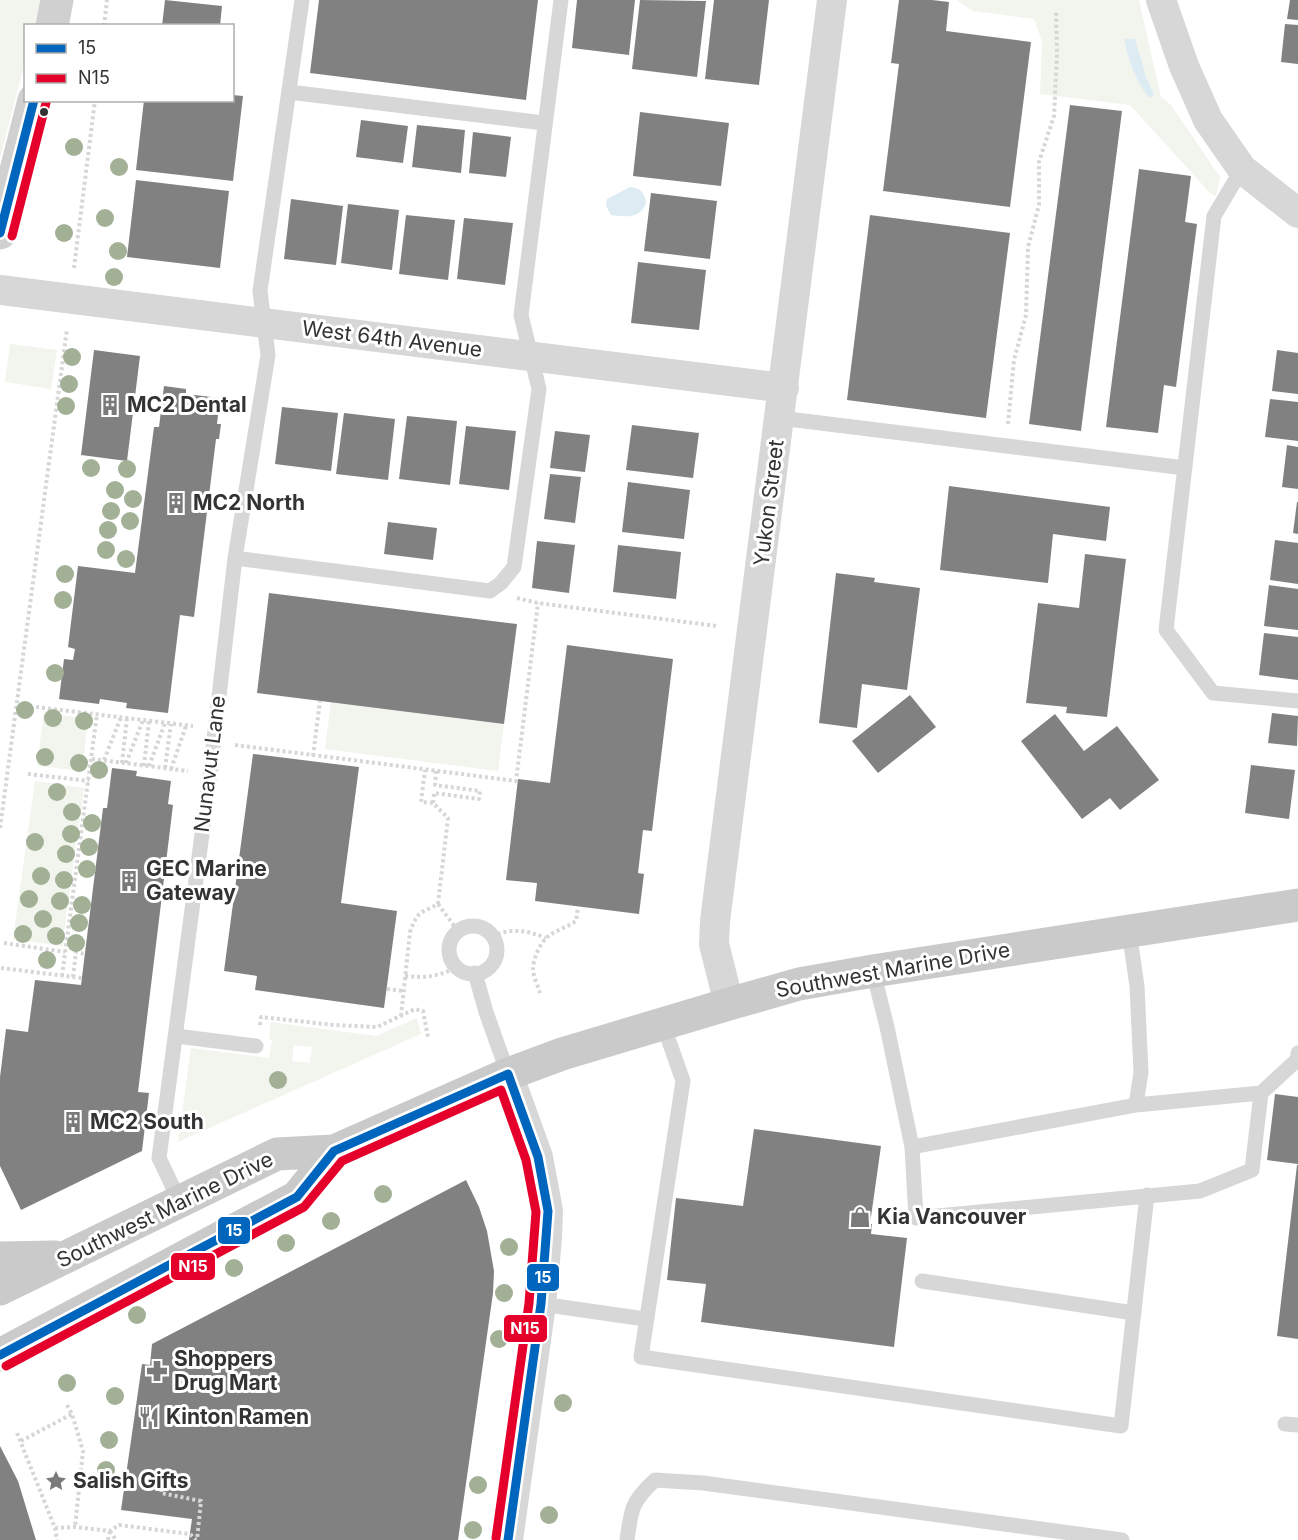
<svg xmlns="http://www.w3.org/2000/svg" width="1298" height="1540" font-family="Inter,sans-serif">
	<rect width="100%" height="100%" fill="#fff"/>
	<path fill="#f1f5ed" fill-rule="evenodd" d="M0,0H41L35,25L26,26L25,62L0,158Z
		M956,0H1139L1161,97L1171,105L1220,177L1216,196L1211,194L1130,105L1040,94L1042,41L1034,19L973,11Z
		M10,344L57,350L51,389L5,382Z
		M331,702L504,724L498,771L325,749Z
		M44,712L88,719L82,771L37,766Z
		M35,781L84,788L62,946L13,939Z
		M417,1018L421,1034L178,1142L191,1048L269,1058L272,1040L269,1039L271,1022L376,1036ZM294,1045L312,1047L310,1063L292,1061Z"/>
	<path fill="#ddebf3" d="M1124,39H1135L1146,77L1154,95L1149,98C1135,79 1129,62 1124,39Z
		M630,187C641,188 645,193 646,203C640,219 626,217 611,215L606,206L607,199Z"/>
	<path fill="#818181" d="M165,0L222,6L220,26H162Z
		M319,0H538L526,100L310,73Z
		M577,0H635L629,55L572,48Z
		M640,0L706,1L697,77L632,69Z
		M714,0H769L759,85L705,79Z
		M899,0H932L949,2L946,31L1031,42L1010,207L883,191L899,64L891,63Z
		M1290,0H1298V20L1287,19Z
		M1285,24L1298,25V64L1281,62Z
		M232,95L243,96L233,181L136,170L144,100H232Z
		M1070,105L1122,111L1081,431L1029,424Z
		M640,112L729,123L721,186L633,176Z
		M361,120L408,126L403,163L356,157Z
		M417,125L465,130L461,173L412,167Z
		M473,132L511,137L506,177L469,173Z
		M1139,169L1191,176L1185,222L1197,224L1176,387L1164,385L1158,433L1106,427Z
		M136,180L229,191L220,268L127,257Z
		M651,193L717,201L710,259L644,251Z
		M291,199L343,206L336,265L284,259Z
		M348,204L399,210L392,270L341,263Z
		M406,215L455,220L448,280L399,274Z
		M870,215L1010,233L986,418L847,400Z
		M464,218L513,223L505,285L457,279Z
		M638,262L706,270L699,330L631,323Z
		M94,350L140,356L127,461L81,455Z
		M1277,350L1298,353V394L1272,391Z
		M164,386L186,389V394L220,398L217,424H221L219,439H216L194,617L180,615L168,713L126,708L127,703L100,699L99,704L59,699L64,659L73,660L75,649L68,647L78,566L135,573L154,427H159Z
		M1270,399L1298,402V441L1265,437Z
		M282,407L338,413L331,471L275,464Z
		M344,413L395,419L388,480L336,474Z
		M407,416L457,421L450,485L399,479Z
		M632,425L699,433L693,478L626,470Z
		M466,426L516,431L509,490L459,484Z
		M555,431L590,435L585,472L550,468Z
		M1287,445L1298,447V489L1282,487Z
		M550,474L581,477L575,523L544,519Z
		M628,482L690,490L684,539L622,532Z
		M949,486L1110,507L1106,541L1053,534L1048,583L940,570Z
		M1297,502H1298V534L1293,533Z
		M388,522L437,528L433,560L384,554Z
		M1275,540L1298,543V584L1270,580Z
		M537,541L575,545L569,593L532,588Z
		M618,545L681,552L676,599L613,592Z
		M1085,554L1126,559L1107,717L1066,713L1067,707L1026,703L1038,603L1079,608Z
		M836,573L875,578L874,582L920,588L907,690L862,684L857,728L819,723Z
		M1269,585L1298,589V630L1264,626Z
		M269,593L517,624L504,724L257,693Z
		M1264,633L1298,637V680L1259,675Z
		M567,645L673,659L652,831L643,830L638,873L644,874L639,914L535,901L537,883L506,880L518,779L550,783Z
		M910,695L936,727L878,773L852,741Z
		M1272,713L1298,716L1297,746L1268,743Z
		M1055,714L1084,751L1117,726L1159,780L1120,810L1110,798L1082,819L1021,741Z
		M253,754L359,767L341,903L397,911L384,1008L255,990L257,976L224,971Z
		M1251,765L1295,770L1289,819L1245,813Z
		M112,768L137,771L136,776L171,781L168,804L173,805L138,1092L149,1093L142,1151L21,1210L0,1166V1077L6,1029L28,1032L35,980L81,985L103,808H107Z
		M1275,1094L1298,1097V1164L1267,1160Z
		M754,1129L881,1146L870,1224H872L871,1234L907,1238L894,1347L701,1322L706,1284L667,1280L676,1198L743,1206Z
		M1297,1165H1298V1339L1277,1336Z
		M466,1180L479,1207L487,1231L494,1271L493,1293L458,1540H189L192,1519L121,1510L142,1364L150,1365L152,1344Z
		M0,1446L18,1481L36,1540H0Z"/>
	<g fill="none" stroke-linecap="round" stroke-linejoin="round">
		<path stroke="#d6d6d6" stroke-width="4" stroke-dasharray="3 3" stroke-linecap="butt" d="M104,26L107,0
			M74,268L95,100
			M1008,424L1014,360L1026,315L1028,247L1039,205V162L1054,116L1057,54L1056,11
			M517,598L538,603L717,626
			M36,707L193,726
			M235,745L516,781L538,603
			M313,756L320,701
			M92,759L188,771
			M104,760L121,717
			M122,763L127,718
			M126,763L143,720
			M144,766L149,721
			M149,766L165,723
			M165,768L171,724
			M171,769L186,726
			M28,774L89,781
			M433,803L434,793L479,799L480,791L435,785L436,771
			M0,828L67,329
			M438,904L458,931
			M492,936C512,928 526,930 546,938
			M4,943L65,952
			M1,968L82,978
			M62,976L97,714
			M405,976C424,978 436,977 453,969
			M73,977L76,952L85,954
			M387,989L403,991
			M540,993C538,986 533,976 533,969C533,959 541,940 550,935C557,930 567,927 576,921L578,907
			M401,1016L410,932C418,910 420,914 438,904L448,818L433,803L421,802L425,770
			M260,1025L261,1017L334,1025L377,1027L415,1009L423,1011L428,1037
			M67,1405L72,1414L83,1451L75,1527
			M17,1433L55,1528L57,1540
			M21,1441L72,1414
			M163,1477L161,1493L201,1501L197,1540
			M55,1528L75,1527L110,1531L119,1525L190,1534L196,1540
			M110,1531L116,1540
			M108,1540L110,1531"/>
		<path stroke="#d7d7d7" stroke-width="15" d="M289,92L544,123
			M1242,169L1214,216L1166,630L1213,693L1298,701
			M780,418L1185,468
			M235,558L490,591L501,583L514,567L539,389L521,315L561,0
			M449 950a24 24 0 1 1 48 0a24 24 0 1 1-48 0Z
			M873,971L887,1027L912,1147L1136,1105L1141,1072L1137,986L1129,931
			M475,973L486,1012L508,1074
			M663,1024L683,1081L641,1357L1121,1426L1147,1195
			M176,1036L256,1046
			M1261,1093L1298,1059V1053
			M912,1147L916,1218L1200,1191L1252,1170L1261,1093L1136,1105
			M180,1202L159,1158L210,774L235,558L268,355L260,291L302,0
			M922,1281L1134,1313
			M541,1304L645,1319
			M1285,1424L1298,1425
			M627,1540C631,1509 632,1501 655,1480L703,1483L1122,1540"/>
		<path stroke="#d7d7d7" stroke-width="30" d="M1161,0L1184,66L1208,120L1242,169L1298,213
			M0,290L784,388
			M729,1004L714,944L715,921L832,0
			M508,1540L541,1304L547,1238L548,1211L538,1157L508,1074"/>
		<path stroke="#d0d0d0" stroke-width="33" d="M52,26L57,0
			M0,233L34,100"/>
		<path stroke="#cacaca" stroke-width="33" d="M0,1258L55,1257
			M0,1289L277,1154L334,1151L508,1074L562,1054L729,1004L799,984L873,971L1298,905
			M0,1355L297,1197L334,1151"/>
		<defs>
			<path id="bus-1" d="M0,233L34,100
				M0,1355L297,1197L334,1151L508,1074L538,1157L548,1211L541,1304L508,1540"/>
			<path id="bus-2" d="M12,236L46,103
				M6,1366L304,1207L342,1161L501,1090L526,1160L536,1212L529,1303L496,1538"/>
		</defs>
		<use href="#bus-1" stroke="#fff" stroke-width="14"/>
		<use href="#bus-2" stroke="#fff" stroke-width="14"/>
		<use href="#bus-1" stroke="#0065bd" stroke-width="9"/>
		<use href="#bus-2" stroke="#e4002b" stroke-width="9"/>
	</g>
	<g fill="#a2b095">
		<circle cx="74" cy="147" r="9"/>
		<circle cx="119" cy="167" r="9"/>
		<circle cx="105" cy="218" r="9"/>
		<circle cx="64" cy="233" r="9"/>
		<circle cx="118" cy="251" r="9"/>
		<circle cx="114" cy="277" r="9"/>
		<circle cx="72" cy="357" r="9"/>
		<circle cx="69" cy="384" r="9"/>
		<circle cx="66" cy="406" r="9"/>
		<circle cx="91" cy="468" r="9"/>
		<circle cx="127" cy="469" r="9"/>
		<circle cx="115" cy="490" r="9"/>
		<circle cx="133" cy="499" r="9"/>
		<circle cx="111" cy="511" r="9"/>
		<circle cx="130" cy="521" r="9"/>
		<circle cx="108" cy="530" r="9"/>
		<circle cx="106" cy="550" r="9"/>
		<circle cx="126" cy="559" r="9"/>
		<circle cx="65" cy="574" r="9"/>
		<circle cx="63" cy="600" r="9"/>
		<circle cx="55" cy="673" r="9"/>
		<circle cx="25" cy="710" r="9"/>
		<circle cx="53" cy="718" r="9"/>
		<circle cx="84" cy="721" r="9"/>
		<circle cx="45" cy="757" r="9"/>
		<circle cx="79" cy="763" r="9"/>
		<circle cx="99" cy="770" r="9"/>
		<circle cx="57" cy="792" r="9"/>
		<circle cx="72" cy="812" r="9"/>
		<circle cx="92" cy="823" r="9"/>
		<circle cx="71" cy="834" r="9"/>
		<circle cx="35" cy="842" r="9"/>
		<circle cx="89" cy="847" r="9"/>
		<circle cx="66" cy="854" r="9"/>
		<circle cx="87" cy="869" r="9"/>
		<circle cx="41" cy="876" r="9"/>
		<circle cx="64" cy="880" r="9"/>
		<circle cx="29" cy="899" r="9"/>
		<circle cx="60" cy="901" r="9"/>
		<circle cx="82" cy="905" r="9"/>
		<circle cx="43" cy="919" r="9"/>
		<circle cx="79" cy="923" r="9"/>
		<circle cx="23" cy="934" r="9"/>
		<circle cx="56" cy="936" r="9"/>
		<circle cx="76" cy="943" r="9"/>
		<circle cx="47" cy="960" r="9"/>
		<circle cx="278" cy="1080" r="9"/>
		<circle cx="383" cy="1194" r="9"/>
		<circle cx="331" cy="1221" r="9"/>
		<circle cx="286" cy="1243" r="9"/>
		<circle cx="509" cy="1247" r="9"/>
		<circle cx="234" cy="1268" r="9"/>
		<circle cx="504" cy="1293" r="9"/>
		<circle cx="137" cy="1315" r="9"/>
		<circle cx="499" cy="1339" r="9"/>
		<circle cx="67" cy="1383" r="9"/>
		<circle cx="115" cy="1396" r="9"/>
		<circle cx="563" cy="1403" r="9"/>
		<circle cx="109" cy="1440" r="9"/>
		<circle cx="106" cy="1470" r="9"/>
		<circle cx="478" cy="1485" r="9"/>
		<circle cx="549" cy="1515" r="9"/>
		<circle cx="473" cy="1530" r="9"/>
	</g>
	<defs>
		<symbol id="building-bare" viewBox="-9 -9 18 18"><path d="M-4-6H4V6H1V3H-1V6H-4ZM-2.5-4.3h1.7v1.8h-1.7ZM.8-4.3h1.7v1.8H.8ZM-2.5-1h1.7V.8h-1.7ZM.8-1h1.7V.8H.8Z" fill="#7a7a7a" stroke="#fff" stroke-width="2.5" paint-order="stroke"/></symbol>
		<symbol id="shop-bare" viewBox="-9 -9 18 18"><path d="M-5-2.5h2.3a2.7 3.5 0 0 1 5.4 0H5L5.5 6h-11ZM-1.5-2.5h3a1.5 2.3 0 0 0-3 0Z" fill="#7a7a7a" stroke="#fff" stroke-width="2.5" paint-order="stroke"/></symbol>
		<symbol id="pharmacy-bare" viewBox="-9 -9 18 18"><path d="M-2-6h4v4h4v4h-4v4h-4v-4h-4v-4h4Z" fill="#7a7a7a" stroke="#fff" stroke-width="2.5" paint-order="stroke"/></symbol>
		<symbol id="restaurant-bare" viewBox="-9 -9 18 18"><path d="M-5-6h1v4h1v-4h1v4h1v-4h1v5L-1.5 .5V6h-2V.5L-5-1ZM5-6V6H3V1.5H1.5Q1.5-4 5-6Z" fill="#7a7a7a" stroke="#fff" stroke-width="2.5" paint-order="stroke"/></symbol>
		<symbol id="sight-bare" viewBox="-9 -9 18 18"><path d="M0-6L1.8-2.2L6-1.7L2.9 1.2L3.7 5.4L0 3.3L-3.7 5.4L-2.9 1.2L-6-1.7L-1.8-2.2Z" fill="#7a7a7a" stroke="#fff" stroke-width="2.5" paint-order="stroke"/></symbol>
	</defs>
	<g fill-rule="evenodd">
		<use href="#building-bare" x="95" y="390" width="30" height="30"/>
		<use href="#building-bare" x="161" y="488" width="30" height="30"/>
		<use href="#building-bare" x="114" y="866" width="30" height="30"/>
		<use href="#building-bare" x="58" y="1107" width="30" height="30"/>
		<use href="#shop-bare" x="845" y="1202" width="30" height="30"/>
		<use href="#pharmacy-bare" x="142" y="1356" width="30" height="30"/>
		<use href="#restaurant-bare" x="134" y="1402" width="30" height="30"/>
		<use href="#sight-bare" x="41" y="1466" width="30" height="30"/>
	</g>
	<circle fill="#333" stroke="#fff" stroke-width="2" cx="44" cy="112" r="5"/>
	<g text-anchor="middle" stroke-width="6" stroke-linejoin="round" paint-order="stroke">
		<g font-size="21" fill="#333" stroke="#fff">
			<text transform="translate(392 339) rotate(7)" y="7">West 64th Avenue</text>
			<text transform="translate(769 503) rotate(-83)" y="7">Yukon Street</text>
			<text transform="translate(210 764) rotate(-83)" y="7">Nunavut Lane</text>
			<text transform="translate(893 970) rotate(-10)" y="7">Southwest Marine Drive</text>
			<text transform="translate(165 1210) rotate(-26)" y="7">Southwest Marine Drive</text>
		</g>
		<g font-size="21" font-weight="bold" fill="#333" stroke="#fff" text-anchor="start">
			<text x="127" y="412">MC2 Dental</text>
			<text x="193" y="510">MC2 North</text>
			<text x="146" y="876">GEC Marine<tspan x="146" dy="24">Gateway</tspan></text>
			<text x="90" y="1129">MC2 South</text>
			<text x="877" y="1224">Kia Vancouver</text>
			<text x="174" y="1366">Shoppers<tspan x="174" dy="24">Drug Mart</tspan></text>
			<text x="166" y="1424">Kinton Ramen</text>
			<text x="73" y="1488">Salish Gifts</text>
		</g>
	</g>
	<g stroke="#fff" stroke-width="2">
		<rect x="217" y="1216" width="34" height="29" rx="6" fill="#0065bd"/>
		<rect x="170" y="1252" width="46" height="29" rx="6" fill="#e4002b"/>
		<rect x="526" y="1263" width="34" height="29" rx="6" fill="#0065bd"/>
		<rect x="503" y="1314" width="45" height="29" rx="6" fill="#e4002b"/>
	</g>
	<g font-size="16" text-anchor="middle" font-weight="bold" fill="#fff">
		<text x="234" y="1236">15</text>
		<text x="193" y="1272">N15</text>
		<text x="543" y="1283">15</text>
		<text x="525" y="1334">N15</text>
	</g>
	<rect x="24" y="24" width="210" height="78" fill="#ffffff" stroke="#adadad" stroke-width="1.5"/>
	<rect x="36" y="44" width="30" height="9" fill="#0065bd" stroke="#adadad" stroke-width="1.5"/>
	<text x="78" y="54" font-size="18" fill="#333333">15</text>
	<rect x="36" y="74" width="30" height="9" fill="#e4002b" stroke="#adadad" stroke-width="1.5"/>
	<text x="78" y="84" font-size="18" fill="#333333">N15</text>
</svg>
